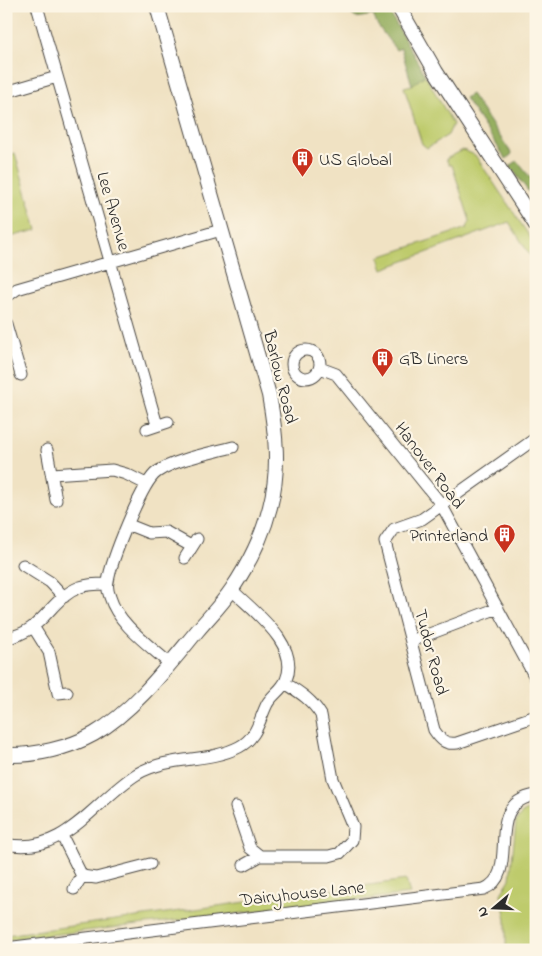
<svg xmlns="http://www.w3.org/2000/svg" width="542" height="956" font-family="'Indie Flower',sans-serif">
	<rect width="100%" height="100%" fill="#fcf5e5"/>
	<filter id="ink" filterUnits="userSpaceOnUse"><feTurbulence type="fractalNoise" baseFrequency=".02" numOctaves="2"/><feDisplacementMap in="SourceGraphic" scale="10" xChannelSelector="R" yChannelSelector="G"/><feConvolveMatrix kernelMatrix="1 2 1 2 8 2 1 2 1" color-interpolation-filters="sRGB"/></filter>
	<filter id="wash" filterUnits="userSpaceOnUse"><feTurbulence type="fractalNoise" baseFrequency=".0096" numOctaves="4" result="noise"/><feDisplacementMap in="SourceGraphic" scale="20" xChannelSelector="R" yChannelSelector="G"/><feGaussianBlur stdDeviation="1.12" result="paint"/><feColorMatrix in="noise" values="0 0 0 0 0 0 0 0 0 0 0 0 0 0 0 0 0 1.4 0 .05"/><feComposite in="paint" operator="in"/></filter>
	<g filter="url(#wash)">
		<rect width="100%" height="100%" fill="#f0e2c3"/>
		<path fill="#becb6c" stroke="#747b4c" d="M425,75L453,124L448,135L427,148L422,144L404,87L412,85Z
			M463,150L475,155L536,246V265L509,222L383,269L379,257L467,228L470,221L452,165H449L446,159Z
			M15,153L37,230L6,238V156Z
			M536,806V950H506V920L501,894L510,879L516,822L522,813Z
			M406,880L410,894L6,940V935Z"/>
		<path fill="#96af60" stroke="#606d46" d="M358,6H386L425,75L412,85L401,48L396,50L378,26L373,15L356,18L347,11Z
			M471,94L512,154L506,159L465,98Z
			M517,161L536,185V202L510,166Z"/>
	</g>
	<g filter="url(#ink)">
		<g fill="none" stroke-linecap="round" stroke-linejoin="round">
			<defs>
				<path id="minor" d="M37,6L157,425
					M6,92L57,77
					M6,297L17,289L221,230
					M6,324L21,375
					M292 364a14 14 0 1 1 28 0a14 14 0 1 1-28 0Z
					M320,368L336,374L441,504L536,679
					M147,429L168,422
					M536,438L422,519L394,529L385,542L434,730C440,739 445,745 457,743L536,716
					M47,450L56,500
					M52,474L112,470L126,474L146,484
					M129,525L149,533L166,532L191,546
					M185,558L197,539
					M23,565L50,582L64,597
					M34,628L49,652L58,693L67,692
					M6,638C43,633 49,599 80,587C88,584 98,584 107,584
					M411,641L498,608
					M170,664C149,645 118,624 110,597C108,592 107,586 108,582C111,561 142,482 157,472C176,459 211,453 233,447
					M236,807L250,848L260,856H329L340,853L352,840L353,827L333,779L321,715C312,700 299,692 285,683
					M62,836L82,876L96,878L150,864
					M6,844C64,857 95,800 137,774C170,755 208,763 239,747C257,738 259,720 267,704C272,695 282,690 286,680C301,645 254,612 232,590
					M244,865L260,856
					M74,889L82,876
					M6,948L484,889C523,873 480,804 536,795"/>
				<path id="tertiary" d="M398,6L436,72L536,225
					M6,755C35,756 69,748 94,734C134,711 168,666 198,630C209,617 222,604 232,589C248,565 263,535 270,507C280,469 276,433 269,395L157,6"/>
			</defs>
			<use href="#minor" stroke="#494642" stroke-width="13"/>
			<use href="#tertiary" stroke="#494642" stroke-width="16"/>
			<use href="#minor" stroke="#fff" stroke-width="11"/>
			<use href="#tertiary" stroke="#fff" stroke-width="14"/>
		</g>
	</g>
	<defs>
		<symbol id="building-pin" viewBox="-11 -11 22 30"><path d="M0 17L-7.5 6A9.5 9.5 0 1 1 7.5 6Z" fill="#c8321e" stroke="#fcf5e5"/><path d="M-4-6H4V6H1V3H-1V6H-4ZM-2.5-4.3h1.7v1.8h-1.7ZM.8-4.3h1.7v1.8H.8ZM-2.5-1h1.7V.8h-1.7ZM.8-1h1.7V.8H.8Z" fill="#fff"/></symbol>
	</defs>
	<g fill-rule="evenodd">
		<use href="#building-pin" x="290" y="146" width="25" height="34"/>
		<use href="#building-pin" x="370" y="346" width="25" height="34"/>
		<use href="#building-pin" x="492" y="522" width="25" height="34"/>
	</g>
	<g text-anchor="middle" stroke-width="4.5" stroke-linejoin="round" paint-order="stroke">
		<g font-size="18" fill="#2b2b2b" stroke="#fcf5e5" text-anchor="start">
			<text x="319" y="165">US Global</text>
			<text x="399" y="364">GB Liners</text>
			<text x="488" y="541" text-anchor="end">Printerland</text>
		</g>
		<g font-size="18" fill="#2b2b2b" stroke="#fcf5e5">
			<text transform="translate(114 211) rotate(74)" y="6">Lee Avenue</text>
			<text transform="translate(281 377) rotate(76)" y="6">Barlow Road</text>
			<text transform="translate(430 465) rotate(53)" y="6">Hanover Road</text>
			<text transform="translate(432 652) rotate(75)" y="6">Tudor Road</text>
			<text transform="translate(302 893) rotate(-6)" y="6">Dairyhouse Lane</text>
		</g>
	</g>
	<rect width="542" height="956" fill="none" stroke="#fcf5e5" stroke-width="25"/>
	<g transform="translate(494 908) rotate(251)" stroke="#fcf5e5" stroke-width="4" paint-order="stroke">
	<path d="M0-4L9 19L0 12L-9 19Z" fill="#2b2b2b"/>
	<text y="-8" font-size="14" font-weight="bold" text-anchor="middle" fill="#2b2b2b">N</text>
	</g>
</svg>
